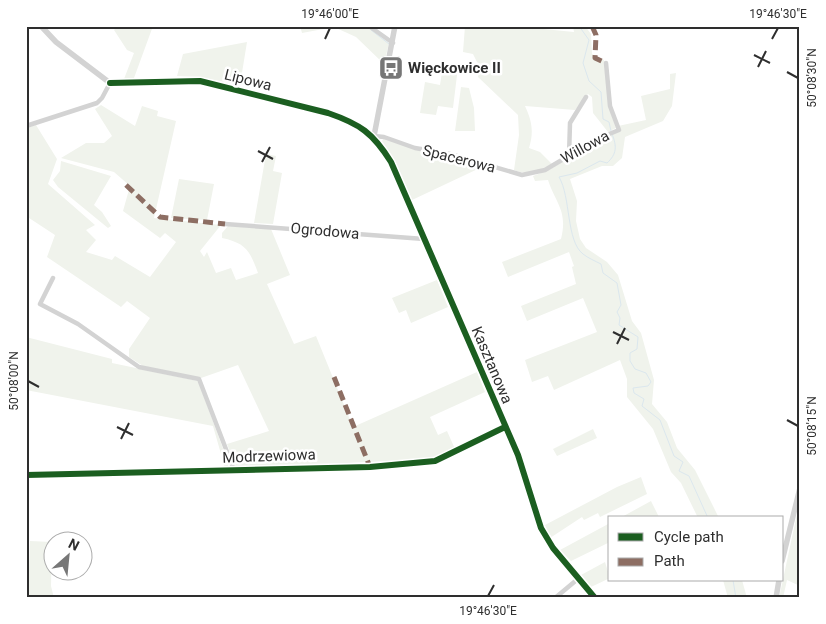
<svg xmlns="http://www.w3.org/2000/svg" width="826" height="624" font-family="Roboto,sans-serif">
	<rect width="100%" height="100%" fill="#fff"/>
	<path fill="#f0f3ec" d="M118,26H153L134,78L124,79L134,53L127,50L114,30Z
		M300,26H366L389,43L384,64L356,37L334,27L302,33Z
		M465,26H513L574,32L573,26H585L591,34L592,54L604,60L609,108L616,128L608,132L593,113L592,97L588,94L575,110L525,106C532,121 534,132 529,148L540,152L552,164C539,171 528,176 514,170L519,135L518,115L478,77V64L473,54L463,52Z
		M247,42L240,85L200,77L177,76L183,54Z
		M443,66L458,67L453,108L438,106L436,115L420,113L425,82L440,85Z
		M676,73L672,106L663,121L625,137L622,158L613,166H602L570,179L577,201L576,221L580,239L586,248L607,262L618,275L632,321L641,333L654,380L652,404L667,422L677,448L695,470L719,518H698L681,483L671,472L653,429L627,397V379L620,360L554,390L548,376L532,382L525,360L597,332L583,298L527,321L521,306L576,284L572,267L574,266L569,252L508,277L502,262L561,239C568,211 556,204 548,180L535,181L533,176L551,169L588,144L619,131L618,126L646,120L641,96L670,89V74Z
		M461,87L469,88L474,108L475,131H455Z
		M101,105L135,126L142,106L158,111L157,116L176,121L154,218L221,225L200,251L204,257L207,252L216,273L231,268L236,280L258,273C250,251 246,243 222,238V233L228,226L271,229L290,275L267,284L294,344L316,336L353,427L477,372L485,392L430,417L438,435L447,431L455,449L433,459L236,468L227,444L269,431L238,365L201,378L143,366L129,357V349L150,318L127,301L121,307L47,257L55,235L26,216V128L36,125L57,159L48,184L95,225L86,230L96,240L86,252L112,260L115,256L150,277L176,242L165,233L160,238L123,211L130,186L114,172L61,158L86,143H104L112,136L95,109Z
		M384,138C416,150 449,156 482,167L412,200L395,161L382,141Z
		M266,154L276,156L273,171L282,173L273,224L254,223Z
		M61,161L111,176L94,205L102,212L111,226L108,228L58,187L53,180L60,171Z
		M179,179L214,184L207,220L171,218Z
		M437,280L448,307L411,323L406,310L399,313L392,298Z
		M26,337L112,359V363L198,381L228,462V469L225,468L213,426L26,390Z
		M593,429L597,438L557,456L553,449Z
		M641,477L647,494L600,517L598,513L584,520L582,517L550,538L545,525L617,487Z
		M800,500V586L787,580L783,598H779Z
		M651,501L659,517L620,518Z
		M610,523V542L571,561L560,550Z
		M30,541L52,542L51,586L54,598H28Z
		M605,562L610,578L591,587L581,575Z
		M723,580H742L747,598H728Z"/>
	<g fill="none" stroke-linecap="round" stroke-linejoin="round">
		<path stroke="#dbe7ee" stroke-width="1" d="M579,26L589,40L583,63L589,81L601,92L603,119L609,122L611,131
			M371,30L389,44
			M612,134C617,146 617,154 607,163L600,161L577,173L559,177C571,197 566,241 583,254C588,258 595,261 601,264L603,273L617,283L621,305L617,312L620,318L619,325L638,337L637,349L630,353V361L635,369L646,373L651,382L648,386L633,388L634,393L644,399L642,406L660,420L674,456L683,462L679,471L689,476L708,518
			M733,580L736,598"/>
		<path stroke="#d3d3d3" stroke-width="4.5" d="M369,26L393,43
			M26,126L97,103L102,98L110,83
			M374,136L384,137L415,148L450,154L522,175L545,170L597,139L619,130L610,106L606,63
			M569,156L570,123L586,97
			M225,224L424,239
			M53,278L40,304L78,324L139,367L199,379L234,470
			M26,475L370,467L435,461L505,427
			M555,598L579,578"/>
		<path stroke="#d3d3d3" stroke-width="5.5" d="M41,26L56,42L110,83L200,81L328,113C360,124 373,133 391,162L518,455L541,528L553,548L595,598
			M374,136L395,26
			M782,561L800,488
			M776,598L779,580"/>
		<path stroke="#8d6e63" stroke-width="5" stroke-dasharray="10 5" stroke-linecap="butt" d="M592,26L596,35L595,58L606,63
			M126,185L160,217L225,224
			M334,377L370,467"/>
		<defs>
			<path id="cycleway" d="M110,83L200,81L328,113C360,124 373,133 391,162L518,455L541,528L553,548L595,598
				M26,475L370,467L435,461L505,427"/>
		</defs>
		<use href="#cycleway" stroke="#fff" stroke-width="9"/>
		<use href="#cycleway" stroke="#1b5e20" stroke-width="6"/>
	</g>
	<path fill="none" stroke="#2e2e2e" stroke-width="2" d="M325,39L330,28M772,39L778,28M754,55L770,63M758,67L766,51M787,72L798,78M258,151L273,159M262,162L270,147M613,332L629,340M617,344L625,328M28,381L39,387M787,420L798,426M117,427L133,435M121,439L129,423M488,596L494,585"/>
	<defs>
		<symbol id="bus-square" viewBox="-11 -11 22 22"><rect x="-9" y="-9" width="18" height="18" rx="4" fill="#777" stroke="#fff"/><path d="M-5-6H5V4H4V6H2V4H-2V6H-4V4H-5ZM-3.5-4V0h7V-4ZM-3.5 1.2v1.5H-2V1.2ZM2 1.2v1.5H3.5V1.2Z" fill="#fff"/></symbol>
	</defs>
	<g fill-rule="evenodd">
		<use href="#bus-square" x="377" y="54" width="28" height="28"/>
	</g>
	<g text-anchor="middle" stroke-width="5" stroke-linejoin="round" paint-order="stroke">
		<g font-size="15" font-weight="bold" fill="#2e2e2e" stroke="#fff" text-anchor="start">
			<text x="408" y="73">Więckowice II</text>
		</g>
		<g font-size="15" fill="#2e2e2e" stroke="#fff">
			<text transform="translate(248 80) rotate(14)" y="5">Lipowa</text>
			<text transform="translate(585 147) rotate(-29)" y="5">Willowa</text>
			<text transform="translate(459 159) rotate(14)" y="5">Spacerowa</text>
			<text transform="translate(325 231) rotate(5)" y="5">Ogrodowa</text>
			<text transform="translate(492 365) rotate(67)" y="5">Kasztanowa</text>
			<text transform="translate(269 456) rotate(-2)" y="5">Modrzewiowa</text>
		</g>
	</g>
	<rect width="826" height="624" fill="none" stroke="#ffffff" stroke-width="55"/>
	<rect x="608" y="516" width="175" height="65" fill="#ffffff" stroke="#ababab"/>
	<rect x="618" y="533" width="25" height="8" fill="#1b5e20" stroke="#ababab"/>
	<text x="654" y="542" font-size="15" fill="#2e2e2e">Cycle path</text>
	<rect x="618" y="558" width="25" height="8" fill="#8d6e63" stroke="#ababab"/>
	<text x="654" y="566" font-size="15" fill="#2e2e2e">Path</text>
	<g transform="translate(68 556) rotate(27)"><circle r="24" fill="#ffffff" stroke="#ababab"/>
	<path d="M0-4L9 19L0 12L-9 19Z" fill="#777777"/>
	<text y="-8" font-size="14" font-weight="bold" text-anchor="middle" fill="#2e2e2e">N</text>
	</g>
	<rect x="28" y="28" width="770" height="568" fill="none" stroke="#2e2e2e" stroke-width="2"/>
	<g font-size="12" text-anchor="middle" fill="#2e2e2e">
		<text x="330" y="18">19°46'00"E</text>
		<text x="778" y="18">19°46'30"E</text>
		<text transform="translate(812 78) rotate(-90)" y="4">50°08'30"N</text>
		<text transform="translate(14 381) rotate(-90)" y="4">50°08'00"N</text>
		<text transform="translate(812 426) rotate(-90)" y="4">50°08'15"N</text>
		<text x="488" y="615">19°46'30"E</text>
	</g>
</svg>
